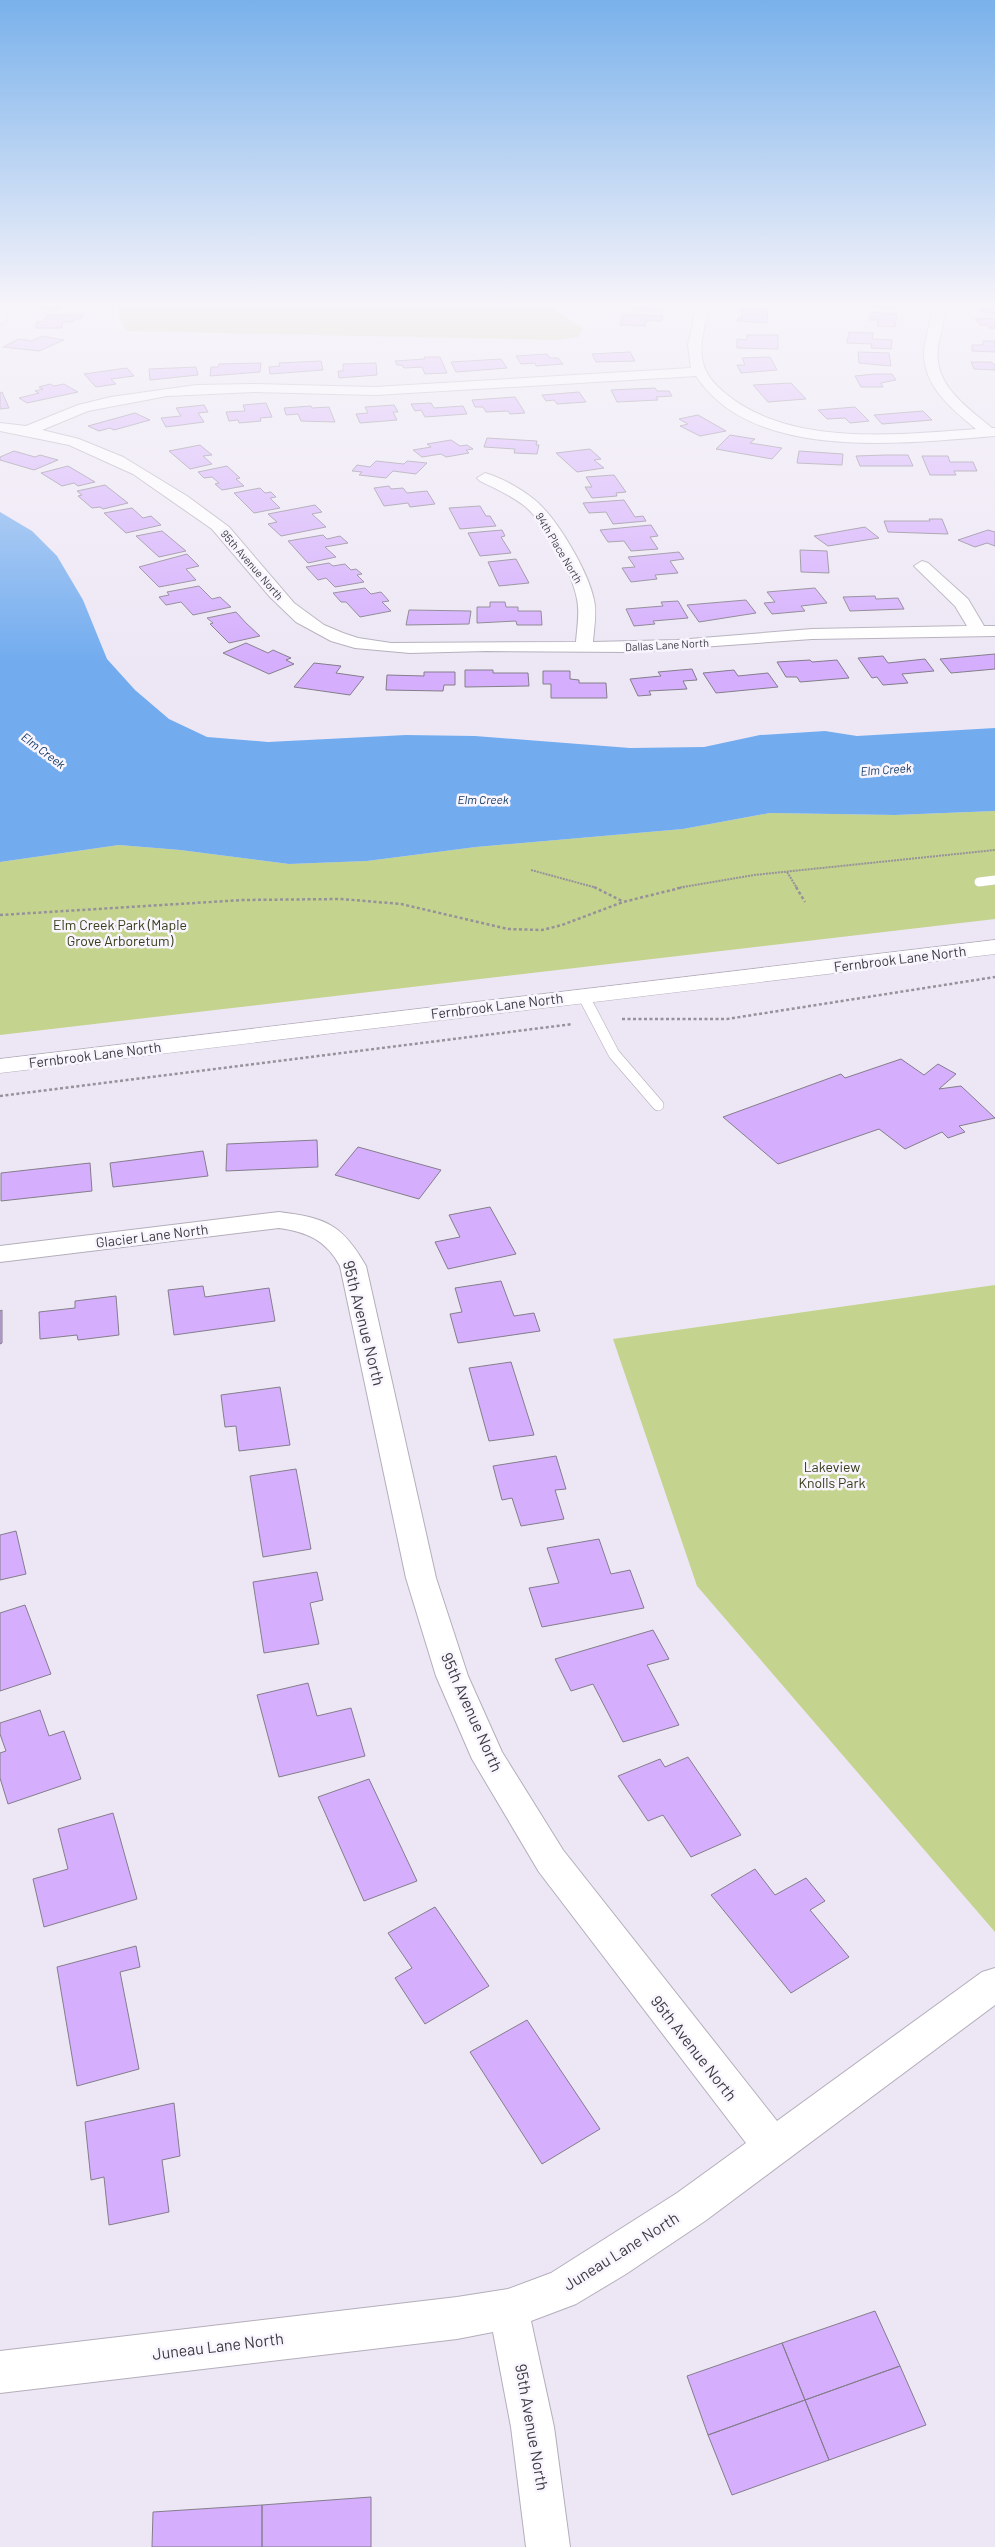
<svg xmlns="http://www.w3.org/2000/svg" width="995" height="2547" font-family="Barlow,sans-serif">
	<rect width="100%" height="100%" fill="#ede7f5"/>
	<path fill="#c4d38d" d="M118,306H549L583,329L578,337L556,340L126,331L120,318Z
		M995,811V919L0,1035V862L119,845L180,850L289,864L367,861L476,847L683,829L770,813L895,815Z
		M995,1285V1932L697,1586L613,1339Z"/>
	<path fill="#72acef" d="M0,512L32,531L57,556L83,600L107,659L135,690L169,719L207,737L268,742L406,735L475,736L630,748L704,747L760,735L825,731L857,736L995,728V811L895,815L770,813L683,829L476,847L367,861L289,864L180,850L119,845L0,862Z"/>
	<path fill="#d5aefd" stroke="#847e8b" d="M42,306H74H60V310H42Z
		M633,306H663L661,311L632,310Z
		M866,306H898L897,309L866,307Z
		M978,306H995V314L982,311Z
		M740,307L768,310L767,323L737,321L738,318H742Z
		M871,312L897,314L895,327L877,326L878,320H869Z
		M83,314L81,319H74V322H63L62,328H35L37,322L44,321L47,315Z
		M624,314L663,316L661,321L647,320L645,326L620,325Z
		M995,318V328H989L987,325H980L975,319Z
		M849,332L873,333L872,339L892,340L891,349L871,348L872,344L847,343Z
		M747,335H778V349L737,348V339L747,340Z
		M42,336L64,340L39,351L3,347L19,339L32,341Z
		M983,341H995V352L972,351V345H983Z
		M630,352L635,361L596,362L592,354Z
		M858,352L889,353L891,366L859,363Z
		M547,354L550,358H558L563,364L536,366L535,363L521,364L516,356Z
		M424,357H440L447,373L425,374L422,367L404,368L402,365H397L395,361L425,359Z
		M770,357L777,370L741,373L737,365H745L742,358Z
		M501,359L507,368L456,372L451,362Z
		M321,361L323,370L270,374L269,367L280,366L279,363Z
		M971,362H991L995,365V370L974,369Z
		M261,363L260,372L210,376L211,367H218L219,364Z
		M376,363L377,375L339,378L338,371H343V364Z
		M196,367L198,375L150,380L149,369Z
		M127,368L134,376L111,379L116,384L96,387L84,374Z
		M874,374H892L896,380L881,383L883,387H861L855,376Z
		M791,383L806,399L768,402L753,385Z
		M50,384L54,386L64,384L78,392L27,403L19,398L39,393L35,391L43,389L39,387Z
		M655,388L657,391H669L672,396L656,397L658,400L617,402L611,390Z
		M2,392L9,408L0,409V393Z
		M579,392L586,402L557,404L554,400L546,401L542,395Z
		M515,397L525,413L510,414L508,411L486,412L483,407H475L472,400Z
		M266,403L272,417L260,418L261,421L239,423L238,420L229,421L226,412L245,411L243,405Z
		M431,403L434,408L463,406L467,414L425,417L421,410L415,411L411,404Z
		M204,405L208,412L198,413L204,422L166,427L161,418L181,416L176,408Z
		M394,405L398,412H393L397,420L360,423L356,414L368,413L365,407Z
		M311,406L312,408L329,407L335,422L301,421L298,414L286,415L284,408Z
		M855,407L869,421L850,423L845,418L827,419L818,410Z
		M923,411L932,420L882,424L874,415Z
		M135,413L150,420L114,430L110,428L99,431L88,426Z
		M698,415L726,431L700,436L680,426L688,424L679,419Z
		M730,435L755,439L750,443L782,448L772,459L716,449Z
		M487,438L537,441L536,445H539L537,454L514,453L515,449L484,447Z
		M451,440L460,446L467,445L473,449L466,450L469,453L446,457L441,454L422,457L413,450L431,447L427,444Z
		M200,445L212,455L203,456L212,464L190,469L169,451Z
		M590,449L601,459L594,460L604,468L577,472L556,453Z
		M14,451L35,457L40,455L58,460L34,470L0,460V457Z
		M799,451L843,454L842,465L797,463Z
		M886,455H908L913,466H860L856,456Z
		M922,456H948L950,462H973L977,471H954L956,475H930Z
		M376,461L404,464L407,461L427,463L416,474L393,471L386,478L359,475L362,472L352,471L357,465L370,467Z
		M68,466L95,482L78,486L74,483L62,486L41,473Z
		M227,466L240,478L236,479L244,486L222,490L215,484L219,483L212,477L204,478L198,472Z
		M614,475L626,492L616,493L617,496L592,498L585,487H592L586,477Z
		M105,485L128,503L103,509L100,507L92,508L78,496L82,495L77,491Z
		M389,486L391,489L403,488L407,493L427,491L435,504L410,507L408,503L384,506L374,488Z
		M260,488L265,493L271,492L276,497L270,498L280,508L254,513L234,493Z
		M624,500L635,517L643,516L646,521L613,524L606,512L589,513L583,503Z
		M315,505L322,512L312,514L326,527L281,536L268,524L277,522L268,514Z
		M480,506L486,516H490L496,526L460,529L449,508Z
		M132,508L143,518L151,516L161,525L126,533L104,513Z
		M929,519H942L948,534L888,532L884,521H930Z
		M651,525L658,536L650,537L658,549L631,551L624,541L608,542L600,530Z
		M865,527L879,538L828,546L814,536Z
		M502,530L505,536L501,537L511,553L480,556L468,533Z
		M988,530L995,532V546L987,543L975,547L958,540Z
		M162,531L186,551L159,557L136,536Z
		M323,535L327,539L340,536L348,543L325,547L336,557L308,563L288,541Z
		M800,550L827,551L829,573L801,572Z
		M679,552L684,559L670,561L678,573L655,575L657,579L631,582L622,568L635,567L628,557Z
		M187,554L199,566L186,569L196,580L159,587L139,567Z
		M516,559L529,583L499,586L488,562Z
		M329,563L333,566L345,564L351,570L356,569L362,574L357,575L364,582L335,587L326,578L318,580L306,567Z
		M199,586L212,599L220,597L231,607L193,615L181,602L166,605L159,597L169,595L167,592Z
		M365,588L371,594L381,592L389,601L382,602L391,611L360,617L346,602H341L333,593Z
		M815,588L827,603L801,606L805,611L772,614L764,603L775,602L767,592Z
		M875,596L876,599L898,598L904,609L850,611L843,597Z
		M746,600L756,613L699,622L687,605Z
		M678,601L688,618L653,621L655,624L634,626L626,609L663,606L661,602Z
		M490,602H505L506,607H518V611H541L542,625H517L516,621L477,623V607H490Z
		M409,610L471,611L469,624L406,625Z
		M236,612L246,623L260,636L229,643L210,624L213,623L207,618Z
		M246,643L268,653L273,650L291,658L286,660L294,664L269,674L223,653Z
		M995,654V669L951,673L940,659Z
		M883,656L888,663L925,659L934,671L902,674L908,683L883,685L877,677L872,678L858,658Z
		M810,660L812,662L837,660L849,678L800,682L797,677H786L777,662Z
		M314,663L341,666L336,673L364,677L350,695L294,687Z
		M692,669L697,680L683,681L687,689L649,691L651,695L638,696L630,679L661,676L658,672Z
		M465,670H493V673H528L529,686L465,687Z
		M734,670L738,676L768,673L778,687L716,693L703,673Z
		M543,671H570V679L579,680V683H606L607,698H551V684H543Z
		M424,672H455V685H444L443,691L386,690L387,675L424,676Z
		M901,1059L924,1075L938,1064L956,1074L939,1089L961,1086L995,1118L959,1126L965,1132L948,1138L942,1132L905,1149L879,1129L778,1164L723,1117L841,1074L845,1078Z
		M317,1140L318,1167L226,1171L227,1144Z
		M358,1147L441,1170L419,1199L335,1175Z
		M203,1151L208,1176L113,1187L110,1163Z
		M90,1163L92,1191L1,1201V1173Z
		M490,1207L516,1254L448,1269L435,1242L460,1237L449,1215Z
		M501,1281L514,1316L534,1313L540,1331L458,1343L450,1314L462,1312L455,1288Z
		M203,1286L205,1297L269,1288L275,1321L174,1335L168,1290Z
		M116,1296L119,1335L78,1340L77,1335L40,1339L39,1312L75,1308V1301Z
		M2,1310V1343L0,1344V1311Z
		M511,1362L534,1435L489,1441L469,1368Z
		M280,1387L290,1445L239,1451L236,1426L225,1427L221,1395Z
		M556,1456L566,1489L555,1490L564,1519L521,1526L512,1498L502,1500L493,1466Z
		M296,1469L311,1549L263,1557L250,1476Z
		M16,1531L26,1574L0,1580V1535Z
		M599,1539L611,1574L630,1570L644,1608L542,1627L529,1588L559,1583L547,1548Z
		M317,1572L323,1600L310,1603L319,1644L264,1653L253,1582Z
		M25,1605L51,1674L0,1691V1613Z
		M653,1630L669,1659L647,1665L679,1725L623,1742L593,1684L571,1691L555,1659Z
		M308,1683L317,1716L351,1708L365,1756L279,1777L257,1695Z
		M40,1710L49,1736L64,1731L81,1779L8,1804L0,1778V1753L6,1751L0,1734V1723Z
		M688,1757L741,1835L691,1857L663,1815L648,1821L618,1776L660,1759L665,1767Z
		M369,1779L417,1881L364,1901L318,1797Z
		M113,1813L137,1899L44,1927L33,1879L68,1869L58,1829Z
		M755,1869L775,1895L806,1878L825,1901L810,1910L849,1957L791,1993L711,1895Z
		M435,1907L489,1986L425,2024L395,1978L412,1968L388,1933Z
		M136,1946L140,1967L120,1972L139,2069L77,2086L57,1967Z
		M527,2020L600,2129L542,2164L470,2052Z
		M174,2103L180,2156L162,2160L169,2212L109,2225L104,2177L91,2180L85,2122Z
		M875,2311L900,2366L805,2400L782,2343Z
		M782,2343L805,2400L708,2435L687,2376Z
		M900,2366L926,2425L829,2460L805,2400Z
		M805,2400L829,2460L732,2495L708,2435Z
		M371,2497V2547H262V2505Z
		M262,2505V2547H152L153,2512Z"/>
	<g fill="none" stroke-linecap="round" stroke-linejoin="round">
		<defs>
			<path id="service-far1" d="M979,882L995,880"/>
			<path id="service" d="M583,995L614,1054L658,1105"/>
			<path id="minor" d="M0,306H9L6,320L0,324Z
				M697,306H709C706,324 698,344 703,363C706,375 715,385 725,393C789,447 897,435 976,429C952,409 923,386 924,352C925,336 932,322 932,306H944C946,320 940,334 938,348C933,385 967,407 992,428H995V436C905,443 753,463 696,376L375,395L254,392L167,396L88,411L42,430L79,439L123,457L187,496L229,527L294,603L324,625L343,633L358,638L391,643L576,642C577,628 580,613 577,599C572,572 547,527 527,508C513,496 496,489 480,481L477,478L485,473C502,478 522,489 536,501C558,520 588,571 594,600C597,613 594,628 593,642L677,640L812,629L967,626L955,606L914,566L922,561L928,563L968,599L984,626H995V636L812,639L631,652L486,651L410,653L355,648L331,641L296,622L270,597L212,529L133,474L69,445L0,431V423L26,426L78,405L111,397L196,385L254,384L375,387L691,368L688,345Z
				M279,1212C326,1218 342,1224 366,1266L436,1578L468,1676L502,1752L563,1850L777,2121L982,1972L995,1968V2005L705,2221L626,2274L576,2304L531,2321L554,2427L570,2547H526L511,2427L493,2332L457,2339L0,2393V2351L457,2297L508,2289L551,2273L677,2193L746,2143L539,1872L472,1759L436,1676L406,1578L340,1266C326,1240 307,1232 279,1228L0,1262V1246Z"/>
			<path id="tertiary" d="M995,940V954L0,1073V1059Z"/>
		</defs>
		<use href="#service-far1" stroke="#b4aebb" stroke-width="9"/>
		<use href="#service" stroke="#b4aebb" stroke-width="12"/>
		<use href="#minor" stroke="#b4aebb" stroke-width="2"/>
		<use href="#tertiary" stroke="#b4aebb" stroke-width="1"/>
		<path stroke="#96929b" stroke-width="2" stroke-dasharray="2 1" stroke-linecap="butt" d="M531,870L597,888
			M787,872L797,888
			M677,888L754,875L995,850"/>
		<path stroke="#96929b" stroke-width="2.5" stroke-dasharray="3 2.5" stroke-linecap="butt" d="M594,887L622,901
			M796,887L805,902
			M0,915L243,900L341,899L401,904L508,929L542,930L562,925L623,902L684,887
			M622,1019H727L995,977
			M0,1096L573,1024"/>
		<use href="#service-far1" stroke="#fff" stroke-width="9"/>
		<use href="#service" stroke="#fff" stroke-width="11"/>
		<use href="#minor" fill="#fff" fill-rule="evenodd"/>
		<use href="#tertiary" fill="#fff" fill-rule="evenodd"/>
	</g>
	<linearGradient id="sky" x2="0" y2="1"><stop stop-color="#79b1eb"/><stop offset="0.46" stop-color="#f7f4fa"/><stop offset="1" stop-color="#f7f4fa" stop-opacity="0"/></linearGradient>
	<rect width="995" height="662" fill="url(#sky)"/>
	<g text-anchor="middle" stroke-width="5" stroke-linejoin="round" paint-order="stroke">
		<g font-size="11" fill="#3d3b40" stroke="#f9f5fe">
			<text transform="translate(559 548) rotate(59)" y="4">94th Place North</text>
			<text transform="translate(252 565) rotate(49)" y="4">95th Avenue North</text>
			<text transform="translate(667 645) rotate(-3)" y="4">Dallas Lane North</text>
		</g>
		<g font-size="12" font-style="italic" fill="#123964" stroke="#f9f5fe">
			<text transform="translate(43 751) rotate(37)" y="4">Elm Creek</text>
			<text transform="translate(886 770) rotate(-4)" y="4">Elm Creek</text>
			<text x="483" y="804">Elm Creek</text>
		</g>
		<g font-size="14" fill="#373d18" stroke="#f9f5fe">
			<text x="120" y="930">Elm Creek Park (Maple<tspan x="120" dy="16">Grove Arboretum)</tspan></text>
			<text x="832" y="1472">Lakeview<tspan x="832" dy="16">Knolls Park</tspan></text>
		</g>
		<g font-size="14" fill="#3d3b40" stroke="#f9f5fe">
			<text transform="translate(900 959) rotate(-7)" y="5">Fernbrook Lane North</text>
			<text transform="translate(497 1006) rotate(-7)" y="5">Fernbrook Lane North</text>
			<text transform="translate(95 1055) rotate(-7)" y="5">Fernbrook Lane North</text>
			<text transform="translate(152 1236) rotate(-7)" y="5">Glacier Lane North</text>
		</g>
		<g font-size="16" fill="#3d3b40" stroke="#f9f5fe">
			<text transform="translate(364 1323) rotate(76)" y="6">95th Avenue North</text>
			<text transform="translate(472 1712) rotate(66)" y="6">95th Avenue North</text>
			<text transform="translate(694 2048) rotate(52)" y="6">95th Avenue North</text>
			<text transform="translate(621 2251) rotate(-32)" y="6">Juneau Lane North</text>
			<text transform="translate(218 2346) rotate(-7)" y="6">Juneau Lane North</text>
			<text transform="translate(532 2427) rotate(80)" y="6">95th Avenue North</text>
		</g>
	</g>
</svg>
